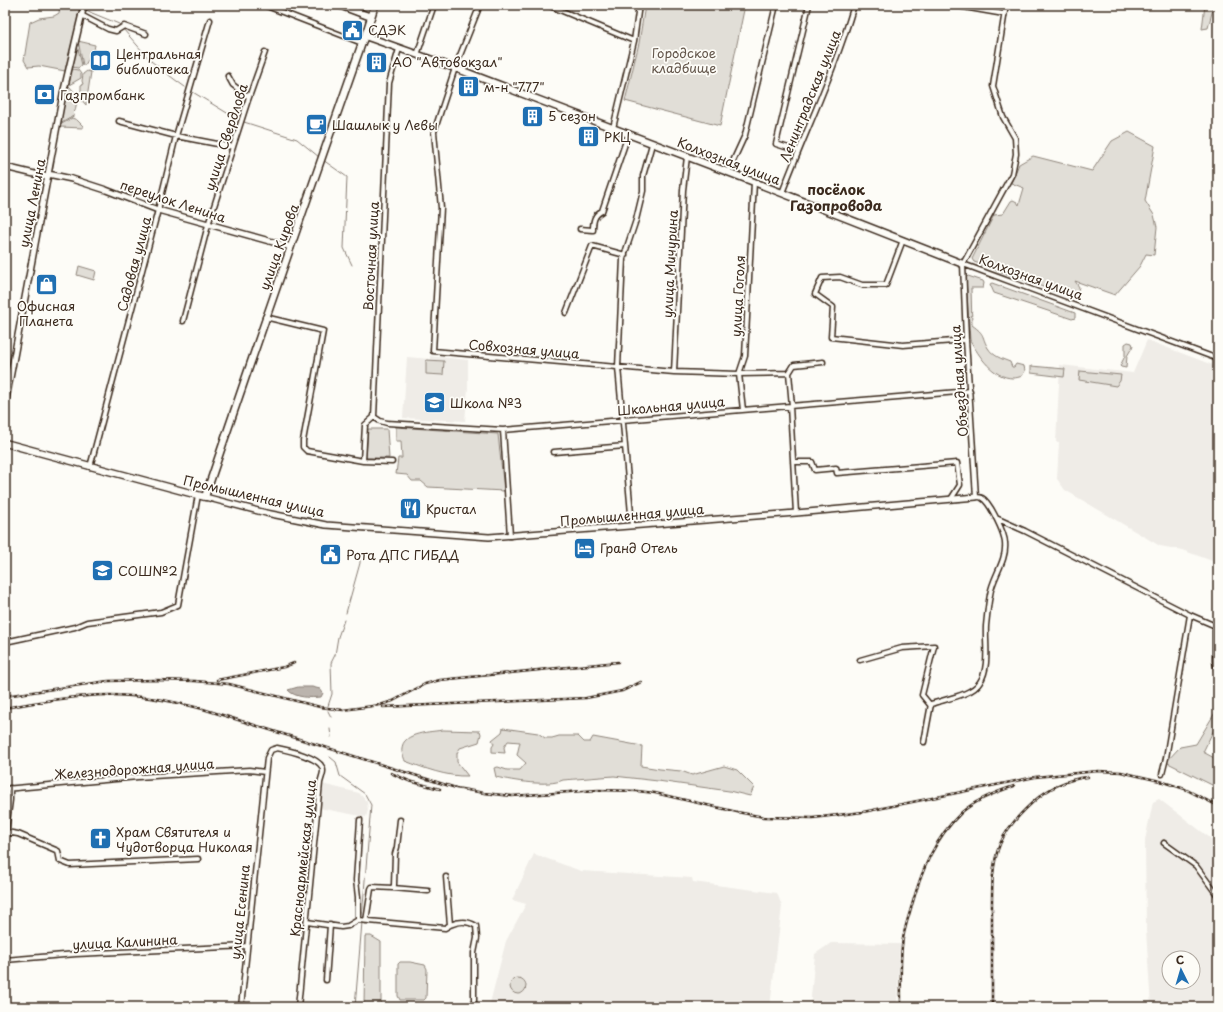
<svg xmlns="http://www.w3.org/2000/svg" width="1223" height="1012" font-family="'Playpen Sans',sans-serif">
	<rect width="100%" height="100%" fill="#fdfcf7"/>
	<filter id="ink" filterUnits="userSpaceOnUse"><feTurbulence type="fractalNoise" baseFrequency=".025" numOctaves="2"/><feDisplacementMap in="SourceGraphic" scale="8" xChannelSelector="R" yChannelSelector="G"/><feConvolveMatrix kernelMatrix="1 2 1 2 8 2 1 2 1" color-interpolation-filters="sRGB"/></filter>
	<g filter="url(#ink)">
		<path fill="#efece7" fill-rule="evenodd" d="M1147,340L1218,367V563L1182,550L1160,546L1065,490L1057,479L1059,442H1056L1060,365L1133,373Z
			M430,356L468,360V388L465,421L403,418L407,357L430,359Z
			M322,784L359,793L367,802L368,810L366,817L319,808Z
			M1159,799L1218,844V863L1215,866L1218,871V1007H1151L1146,930L1145,840L1153,802ZM1169,958H1193V982H1169Z
			M534,854L581,871L692,878L693,882L777,893L782,906L770,1007H489L506,941L526,904L512,900Z
			M831,943L900,944L897,1007H810L815,954Z"/>
		<path fill="#e1ded7" stroke="#8e847a" d="M60,5L78,6L80,10L65,71L39,66L28,67L24,60L30,22L39,18L54,16L59,13Z
			M645,5H745L720,126L625,101L639,43Z
			M1205,5H1214L1208,28L1202,29Z
			M78,41L95,45L94,50L85,65H83Z
			M77,45L82,65L78,68L72,67Z
			M72,69L78,70L81,74V78L69,85Z
			M87,71L91,72L86,105L79,97L81,93V85L83,84L82,81L83,74Z
			M68,86H69L78,96L75,111L73,113L75,115L60,124Z
			M72,118L77,120L83,126V128L60,127V125Z
			M1129,132L1155,146L1145,201L1154,215L1157,227L1154,255L1146,254L1140,266L1115,295L1075,281L1079,287L1076,296L1071,297L974,262L972,259L994,215L1003,214L1011,201L1013,200L1017,202L1019,205L1024,188L1011,183L1019,164L1033,156L1092,171L1112,141Z
			M79,266L96,271L94,280L77,275Z
			M968,276L983,281L984,283L983,288H971L972,325C986,335 981,336 988,348C993,356 1002,359 1010,362L1012,367H1014L1016,364L1024,366L1025,371L1022,376C1020,377 1016,378 1013,378C993,378 979,356 970,340L966,278Z
			M992,283L1075,313V318L1072,319L994,293L990,284Z
			M1128,342L1132,343L1133,346L1127,356L1126,368L1121,367L1120,366L1125,356V344Z
			M426,360L444,361L443,375L426,374Z
			M1031,366L1065,369L1064,377L1031,373Z
			M1080,371L1121,375L1120,381L1116,386L1079,380Z
			M396,427L498,434L504,491L428,487L421,481H412L407,475L396,474L398,458H402L401,441H396Z
			M368,429H387L389,458H366Z
			M1216,711L1218,712V721L1203,752L1218,760V788L1166,762L1180,747L1196,744Z
			M503,728L538,733L545,738H552L559,736H578L584,742H590L593,737L642,746L641,766L660,769L681,771L692,775L724,766L737,770L754,787L750,796L729,791L658,781L614,776L563,780C548,787 513,781 496,777L494,768L498,767L507,770H520L526,763L517,755L520,742L508,741L504,747L505,753L492,752V747L494,744L492,740L502,732Z
			M443,730L480,731L481,734L479,742L460,748L457,753V762L468,776C447,777 424,768 405,761C404,757 401,752 402,749C402,732 432,732 443,730Z
			M365,936H371L381,942V1007H364Z
			M400,962H410L425,965L427,969L426,998L424,1000H400L398,996V964Z
			M510 986a8 8 0 1 1 16 0a8 8 0 1 1-16 0Z"/>
		<path fill="#bbb4ad" stroke="#887d74" d="M298,687H312L320,689L323,693L321,697C311,698 295,698 288,690Z"/>
		<g fill="none" stroke-linecap="round" stroke-linejoin="round">
			<path stroke="#887d74" stroke-width="1" d="M85,9L92,13L119,24L121,26
				M123,29L151,61L174,79L185,87
				M191,91L237,119
				M244,122L297,139L319,157
				M323,160L347,177L344,248L352,265
				M346,613L360,563V553
				M328,706L332,694L331,663L335,655L338,637L344,620
				M328,711L331,717
				M330,729L331,737
				M330,757L336,762L340,776L365,794L371,805L362,918
				M355,1007L362,922"/>
			<defs>
				<path id="minor" d="M264,5L362,43
					M480,5L455,68L434,132L441,208L433,351L674,372L739,374L789,373L794,365L823,362
					M548,5L634,41
					M952,5L1004,14
					M81,15L108,29L116,31L124,26L146,34
					M417,55L434,5
					M228,76L233,85L249,97
					M119,121L176,136L233,147
					M613,128L634,41L639,5
					M798,151L776,144L809,5
					M728,172L745,135L776,5
					M782,193C806,130 835,70 854,5
					M580,229L593,230C593,221 594,215 602,211L628,135
					M903,240L886,285H862L840,277L822,278L815,294L833,307L831,337L903,345L966,340
					M963,264L1012,174L1016,154L1015,138L1003,117L993,86L1006,5
					M963,264L1218,359
					M566,313L592,246L625,255
					M265,317L323,331L303,441V447L307,451L363,461L392,462
					M183,321L208,225L248,100L265,52
					M674,372L683,190L687,157
					M789,373L792,406
					M790,406L796,513
					M743,410L739,374L745,356L754,182
					M374,417L380,421L387,423L503,430L970,391
					M503,430L510,536
					M554,452L625,446
					M363,461L365,425L374,417L389,83L399,49
					M793,462H812L815,470L836,468L837,473L957,463L960,485L951,499
					M90,467L158,210L176,136L210,20
					M996,518L1025,531L1190,615L1218,627
					M632,525L618,367L623,259L636,220L643,191V176L652,144
					M1215,626V661L1218,675
					M5,642L75,627L87,622L161,612L178,605L198,495
					M860,660L902,648L934,646L922,695L931,706
					M924,742L931,704C945,699 973,695 980,682C990,667 985,643 986,626C987,616 988,605 990,595C992,578 1007,561 1005,543C1005,534 990,502 982,498C981,497 978,497 976,497L966,340L963,264
					M1162,774L1166,758L1190,615
					M5,789L138,777L249,770L265,772
					M6,832L18,834L58,851L60,861L70,865L198,859
					M5,838L10,800V788
					M1164,843L1196,866L1218,896
					M393,888L428,891
					M358,920V897L356,880L360,820
					M366,921L371,889L372,887L393,888L394,885L395,854L397,847L400,820
					M307,922L341,927L348,926L358,920L445,928L450,925L446,877
					M450,925C459,921 467,920 476,926L477,938L474,953V1007
					M5,960L76,954L247,946
					M326,980L330,925
					M241,1007L267,758L271,750L277,748C287,750 324,758 323,771C323,774 321,779 320,783L298,1007"/>
				<path id="tertiary" d="M5,167L47,177
					M48,174L72,179L106,190L158,210L291,247
					M5,405L63,94L84,5
					M205,497L266,513L326,525L489,537L796,513L976,497"/>
				<path id="secondary" d="M339,5L371,17
					M365,36L455,68L754,182L963,264
					M5,443L205,497C256,345 309,194 362,43L365,36L375,5"/>
			</defs>
			<use href="#minor" stroke="#3b2a1e" stroke-width="7"/>
			<use href="#tertiary" stroke="#3b2a1e" stroke-width="8"/>
			<use href="#secondary" stroke="#3b2a1e" stroke-width="9"/>
			<use href="#minor" stroke="#fdfcf7" stroke-width="4"/>
			<use href="#tertiary" stroke="#fdfcf7" stroke-width="5"/>
			<use href="#secondary" stroke="#fdfcf7" stroke-width="6"/>
			<defs>
				<path id="rail" d="M217,680L284,667L294,663
					M5,696L108,681L155,680L195,681L229,684L320,707L343,710L380,705L393,701L425,684L440,680L618,662
					M383,707L586,698L622,691L641,682
					M5,708C32,703 60,698 87,696C126,692 166,699 203,709L456,788L484,793L512,796L598,790L637,791L655,793L737,812L764,817L813,818L863,812L1035,777L1098,771L1121,772L1160,781L1185,789L1218,806
					M391,773L409,781L440,789
					M901,1007C901,987 900,966 902,946C903,932 908,918 912,905C922,869 935,838 962,812C976,800 996,792 1014,786
					M992,1007C992,977 992,946 992,916C992,892 991,866 1000,844C1006,829 1020,814 1032,803C1047,789 1067,779 1088,777"/>
			</defs>
			<use href="#rail" stroke="#3b2a1e" stroke-width="2.5"/>
			<use href="#rail" stroke="#fdfcf7" stroke-width="1" stroke-dasharray="3" stroke-linecap="butt"/>
		</g>
	</g>
	<defs>
		<symbol id="civic-square" viewBox="-11 -11 22 22"><rect x="-9" y="-9" width="18" height="18" rx="4" fill="#1f6fb2" stroke="#fdfcf7"/><path d="M-.6-6.5H3V-4.5H.6V-3L4-1V1h2V6H-6V1h2V-1L-.6-3ZM-1.2 2.5V6h2.4V2.5Z" fill="#fff"/></symbol>
		<symbol id="library-square" viewBox="-11 -11 22 22"><rect x="-9" y="-9" width="18" height="18" rx="4" fill="#1f6fb2" stroke="#fdfcf7"/><path d="M-6-4Q-3-5.5-.7-3.5V5Q-3 3-6 4ZM6-4Q3-5.5 .7-3.5V5Q3 3 6 4Z" fill="#fff"/></symbol>
		<symbol id="building-square" viewBox="-11 -11 22 22"><rect x="-9" y="-9" width="18" height="18" rx="4" fill="#1f6fb2" stroke="#fdfcf7"/><path d="M-4-6H4V6H1V3H-1V6H-4ZM-2.5-4.3h1.7v1.8h-1.7ZM.8-4.3h1.7v1.8H.8ZM-2.5-1h1.7V.8h-1.7ZM.8-1h1.7V.8H.8Z" fill="#fff"/></symbol>
		<symbol id="bank-square" viewBox="-11 -11 22 22"><rect x="-9" y="-9" width="18" height="18" rx="4" fill="#1f6fb2" stroke="#fdfcf7"/><path d="M-6-4H6V4H-6ZM0-2.3a2.3 2.3 0 1 0 0 4.6a2.3 2.3 0 1 0 0-4.6Z" fill="#fff"/></symbol>
		<symbol id="cafe-square" viewBox="-11 -11 22 22"><rect x="-9" y="-9" width="18" height="18" rx="4" fill="#1f6fb2" stroke="#fdfcf7"/><path d="M-5.5-4.5H6V0H3Q3 3.5 0 3.5H-2.5Q-5.5 3.5-5.5 0ZM3-3.2v2h1.7v-2ZM-6 4.5H4V6H-6Z" fill="#fff"/></symbol>
		<symbol id="shop-square" viewBox="-11 -11 22 22"><rect x="-9" y="-9" width="18" height="18" rx="4" fill="#1f6fb2" stroke="#fdfcf7"/><path d="M-5-2.5h2.3a2.7 3.5 0 0 1 5.4 0H5L5.5 6h-11ZM-1.5-2.5h3a1.5 2.3 0 0 0-3 0Z" fill="#fff"/></symbol>
		<symbol id="school-square" viewBox="-11 -11 22 22"><rect x="-9" y="-9" width="18" height="18" rx="4" fill="#1f6fb2" stroke="#fdfcf7"/><path d="M0-5L7-2L0 1L-7-2ZM-4 1L0 2.5L4 1V4Q0 6-4 4Z" fill="#fff"/></symbol>
		<symbol id="restaurant-square" viewBox="-11 -11 22 22"><rect x="-9" y="-9" width="18" height="18" rx="4" fill="#1f6fb2" stroke="#fdfcf7"/><path d="M-5-6h1v4h1v-4h1v4h1v-4h1v5L-1.5 .5V6h-2V.5L-5-1ZM5-6V6H3V1.5H1.5Q1.5-4 5-6Z" fill="#fff"/></symbol>
		<symbol id="hotel-square" viewBox="-11 -11 22 22"><rect x="-9" y="-9" width="18" height="18" rx="4" fill="#1f6fb2" stroke="#fdfcf7"/><path d="M-6-4.5h1.5V1H6V5H4.5V3h-9V5H-6ZM-4 0a1.8 1.8 0 1 1 3.6 0ZM.5 0V-2.5h3Q6-2.5 6 0Z" fill="#fff"/></symbol>
		<symbol id="church-square" viewBox="-11 -11 22 22"><rect x="-9" y="-9" width="18" height="18" rx="4" fill="#1f6fb2" stroke="#fdfcf7"/><path d="M-1.2-6h2.4v3.5h3.3v2.4h-3.3V6h-2.4V-.1h-3.3v-2.4h3.3Z" fill="#fff"/></symbol>
	</defs>
	<g fill-rule="evenodd">
		<use href="#civic-square" x="340" y="18" width="25" height="25"/>
		<use href="#library-square" x="88" y="48" width="25" height="25"/>
		<use href="#building-square" x="364" y="50" width="25" height="25"/>
		<use href="#building-square" x="456" y="74" width="25" height="25"/>
		<use href="#bank-square" x="32" y="82" width="25" height="25"/>
		<use href="#building-square" x="520" y="104" width="25" height="25"/>
		<use href="#cafe-square" x="304" y="112" width="25" height="25"/>
		<use href="#building-square" x="576" y="124" width="25" height="25"/>
		<use href="#shop-square" x="34" y="272" width="25" height="25"/>
		<use href="#school-square" x="422" y="390" width="25" height="25"/>
		<use href="#restaurant-square" x="398" y="496" width="25" height="25"/>
		<use href="#hotel-square" x="572" y="536" width="25" height="25"/>
		<use href="#civic-square" x="318" y="542" width="25" height="25"/>
		<use href="#school-square" x="90" y="558" width="25" height="25"/>
		<use href="#church-square" x="88" y="826" width="25" height="25"/>
	</g>
	<g text-anchor="middle" stroke-width="3.5" stroke-linejoin="round" paint-order="stroke">
		<g font-size="13" fill="#3b2a1e" stroke="#fdfcf7" text-anchor="start">
			<text x="368" y="35">СДЭК</text>
			<text x="116" y="59">Центральная<tspan x="116" dy="15">библиотека</tspan></text>
			<text x="392" y="67">АО "Автовокзал"</text>
			<text x="484" y="92">м-н "777"</text>
			<text x="60" y="100">Газпромбанк</text>
			<text x="548" y="121">5 сезон</text>
			<text x="332" y="130">Шашлык у Левы</text>
			<text x="604" y="142">РКЦ</text>
			<text x="46" y="311" text-anchor="middle">Офисная<tspan x="46" dy="15">Планета</tspan></text>
			<text x="450" y="408">Школа №3</text>
			<text x="426" y="514">Кристал</text>
			<text x="600" y="553">Гранд Отель</text>
			<text x="346" y="560">Рота ДПС ГИБДД</text>
			<text x="118" y="576">СОШ№2</text>
			<text x="116" y="837">Храм Святителя и<tspan x="116" dy="15">Чудотворца Николая</tspan></text>
		</g>
		<g font-size="13" fill="#64574c" stroke="#fdfcf7">
			<text x="684" y="58">Городское<tspan x="684" dy="15">кладбище</tspan></text>
		</g>
		<g font-size="13" fill="#3b2a1e" stroke="#fdfcf7">
			<text transform="translate(810 96) rotate(-68)" y="5">Ленинградская улица</text>
			<text transform="translate(226 137) rotate(-72)" y="5">улица Свердлова</text>
			<text transform="translate(729 161) rotate(21)" y="5">Колхозная улица</text>
			<text transform="translate(173 201) rotate(18)" y="5">переулок Ленина</text>
			<text transform="translate(32 203) rotate(-79)" y="5">улица Ленина</text>
			<text transform="translate(279 247) rotate(-70)" y="5">улица Кирова</text>
			<text transform="translate(371 256) rotate(-87)" y="5">Восточная улица</text>
			<text transform="translate(134 264) rotate(-75)" y="5">Садовая улица</text>
			<text transform="translate(670 264) rotate(-87)" y="5">улица Мичурина</text>
			<text transform="translate(1031 277) rotate(20)" y="5">Колхозная улица</text>
			<text transform="translate(738 296) rotate(-87)" y="5">улица Гоголя</text>
			<text transform="translate(524 349) rotate(5)" y="5">Совхозная улица</text>
			<text transform="translate(959 381) rotate(-94)" y="5">Объездная улица</text>
			<text transform="translate(671 406) rotate(-5)" y="5">Школьная улица</text>
			<text transform="translate(254 496) rotate(13)" y="5">Промышленная улица</text>
			<text transform="translate(632 515) rotate(-5)" y="5">Промышленная улица</text>
			<text transform="translate(134 769) rotate(-4)" y="5">Железнодорожная улица</text>
			<text transform="translate(303 858) rotate(-84)" y="5">Красноармейская улица</text>
			<text transform="translate(240 912) rotate(-84)" y="5">улица Есенина</text>
			<text transform="translate(125 942) rotate(-3)" y="5">улица Калинина</text>
		</g>
		<g font-size="14" font-weight="bold" fill="#3b2a1e" stroke="#fdfcf7">
			<text x="836" y="195">посёлок<tspan x="836" dy="16">Газопровода</tspan></text>
		</g>
	</g>
	<rect width="1223" height="1012" fill="none" stroke="#fdfcf7" stroke-width="20"/>
	<rect x="10" y="10" width="1203" height="992" fill="none" stroke="#3b2a1e" stroke-width="1.5" filter="url(#ink)"/>
	<g transform="translate(1181 970) rotate(355)"><circle r="19" fill="#fdfcf7" stroke="#afa8a0"/>
	<path d="M0-3L7 15L0 10L-7 15Z" fill="#1f6fb2"/>
	<text y="-6" font-size="11" font-weight="bold" text-anchor="middle" fill="#3b2a1e">С</text>
	</g>
</svg>
